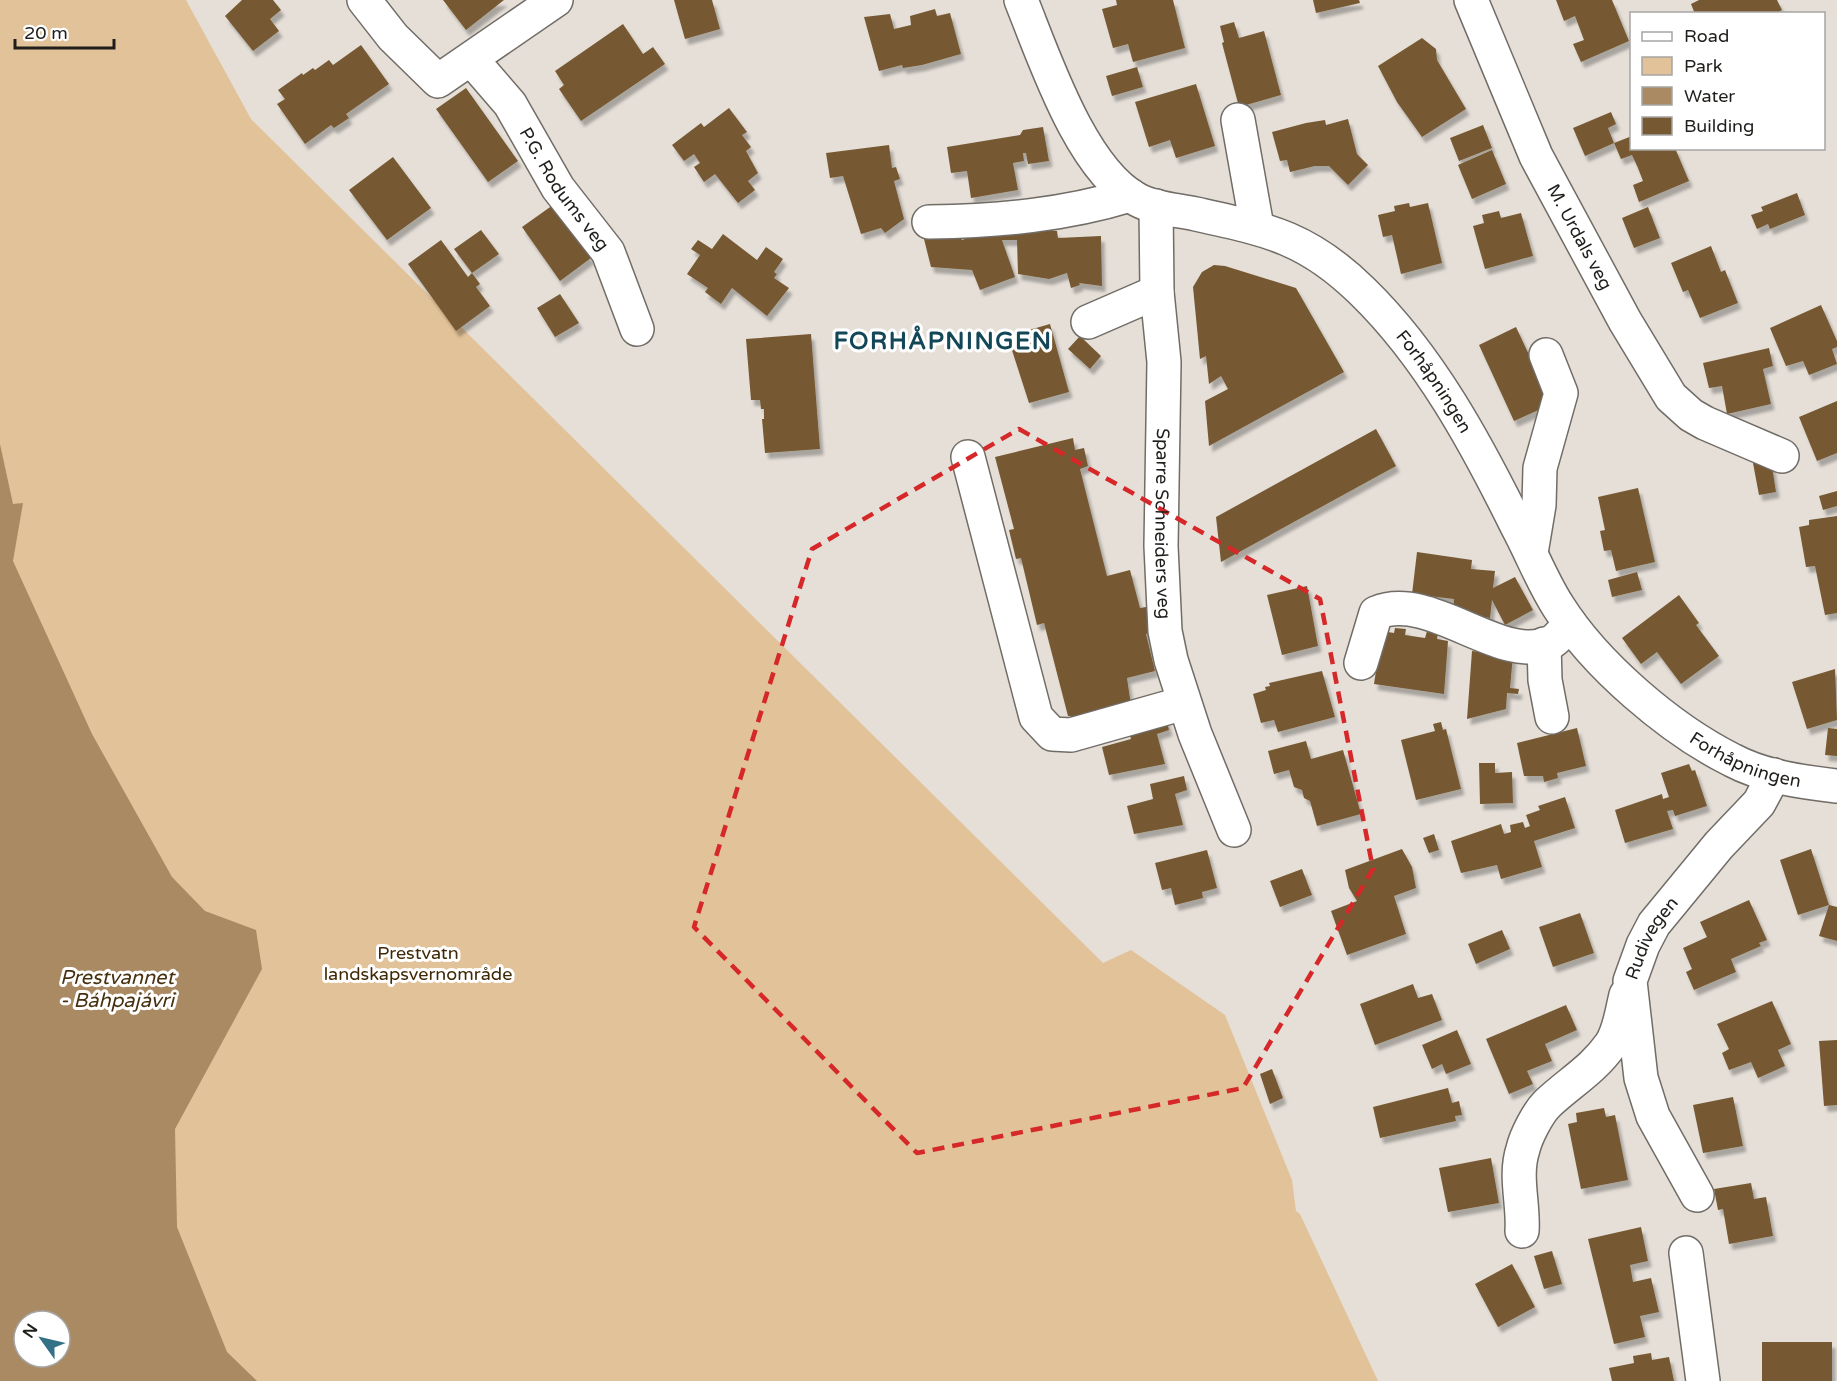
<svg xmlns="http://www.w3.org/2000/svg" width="1837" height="1381" font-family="'Varela Round',sans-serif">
	<defs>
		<filter id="shadow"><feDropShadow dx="3.5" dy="6" stdDeviation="1.5" flood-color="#0004"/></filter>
	</defs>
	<rect width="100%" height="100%" fill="#e5dfd8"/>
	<path fill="#e2c298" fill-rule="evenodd" d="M0,0H186L251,119L1103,963L1131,950L1225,1015L1292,1180L1296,1211L1300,1214L1378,1381H0ZM24,1321H60V1357H24Z"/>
	<path fill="#a98a62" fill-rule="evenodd" d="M0,444L13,504L23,503L13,561L92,734L172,877L205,911L256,930L262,969L175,1129L177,1227L227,1352L257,1381H0ZM24,1321H60V1357H24Z"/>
	<path fill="#765932" filter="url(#shadow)" d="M242,0H273L281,10L270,19L279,31L253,51L225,16Z
		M443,0H504L466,30Z
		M674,0H712L720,29L685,39Z
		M1116,0H1173L1185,48L1133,62L1128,44L1113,48L1102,9L1117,5Z
		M1313,0H1359L1360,3L1316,13Z
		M1556,0H1612L1629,41L1581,62L1573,44L1584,40L1575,16L1564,21Z
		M1699,0H1777L1782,10L1775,14H1695L1691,4Z
		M935,9L937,16L950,13L961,54L922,65L903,68L902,65L879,71L864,17L890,14L894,29L911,25L910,16Z
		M1234,22L1239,38L1264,31L1281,95L1239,107L1222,43L1224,42L1220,26Z
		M623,24L643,54L653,47L665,64L581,121L559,89L564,85L555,71Z
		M1422,38L1436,49L1437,60L1466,109L1422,137L1397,102L1378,66Z
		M361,45L389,84L346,114L349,118L334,128L331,125L305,144L277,104L285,99L278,90L302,73L303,75L313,68L315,70L329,60L333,65Z
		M1137,67L1143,87L1112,96L1106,76Z
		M1196,84L1215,146L1176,158L1170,140L1149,147L1135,102Z
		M466,88L518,161L488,182L436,109Z
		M729,108L747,132L742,135L751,147L746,151L758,173L748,181L755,190L738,203L715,174L704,182L694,167L700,163L694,154L684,161L672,145L701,123L704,127Z
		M1611,112L1616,124L1608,128L1614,143L1585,156L1573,128Z
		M1348,119L1357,154L1368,165L1348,185L1329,166H1315L1290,172L1287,160L1280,161L1272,132L1306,123L1325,120L1326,125Z
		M1483,125L1492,148L1459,161L1450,138Z
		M1043,127L1049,161L1028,164L1026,153H1023L1024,161L1013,163L1018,190L971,198L967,171L951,173L947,147L1020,135L1023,130Z
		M1632,136V148H1675L1689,181L1639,202L1633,185L1643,181L1638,168L1632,155L1621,159L1614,143Z
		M889,145L892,168L896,167L900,179L894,181L904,219L885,233L881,228L861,234L843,176L830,178L826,153Z
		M1492,150L1506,184L1472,199L1458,165Z
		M393,157L431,208L387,240L349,190Z
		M1797,193L1805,215L1770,229L1768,224L1757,229L1751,215L1763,211L1761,207Z
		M1409,203L1410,207L1428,203L1442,263L1401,274L1392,235L1383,237L1378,215L1395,211L1394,206Z
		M553,205L591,258L560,281L522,227Z
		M1648,207L1660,238L1634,248L1622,218Z
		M1499,211L1501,218L1521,213L1533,256L1485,269L1473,226L1484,223L1482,215Z
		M1051,222V231H1057L1058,238L1101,236L1102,286L1079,283L1080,285L1071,288L1067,273L1049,279L1018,274L1017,240H1002L1015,277L980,290L972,270L931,267L924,239L960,234L962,240L997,227L1020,232L1040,231V223Z
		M481,230L499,254L472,273L454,249Z
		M723,234L757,260L766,247L783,259L774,272L777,274L774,278L789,288L767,316L732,288L721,304L705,292L708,288L687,274L700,255L691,249L698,240L712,249Z
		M441,240L468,277L472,273L480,284L476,287L490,306L456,331L408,264Z
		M1711,246L1721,272L1725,270L1738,303L1700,318L1688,290L1683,292L1671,263Z
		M1214,265L1225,266L1296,288L1344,372L1209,446L1205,401L1228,389L1221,376L1209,384L1206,356L1200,359L1193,287L1202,272Z
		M560,294L579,323L555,337L537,308Z
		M1821,305L1837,341V347L1832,349L1837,364L1809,375L1803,361L1786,366L1770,328Z
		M1050,324L1069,392L1029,403L1010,344L1025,339L1022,332Z
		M1516,327L1552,404L1514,421L1479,345Z
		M811,334L820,449L765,453L762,419H764V409H761L760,400H751L746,339Z
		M1080,336L1101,356L1090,369L1068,349Z
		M1769,348L1773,366L1763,369L1771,404L1727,414L1722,386L1709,388L1703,363Z
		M1837,401V453L1817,461L1799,417Z
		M1376,429L1396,466L1221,562L1216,517Z
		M1073,438L1075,450L1084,448L1088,466L1080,469L1107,576L1130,570L1140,608L1146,607L1152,632L1146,634L1155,671L1127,678L1132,712L1073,727L1071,716H1068L1044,623L1037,625L1021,558L1016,559L1009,530L1014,529L995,457Z
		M1771,460L1776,492L1759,495L1753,463Z
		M1638,488L1655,562L1616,571L1611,550L1604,551L1600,531L1605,530L1598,497Z
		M1837,491V506L1823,510L1819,496Z
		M1837,516V613L1825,615L1815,566L1806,567L1799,527L1809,525V520Z
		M1417,552L1472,560L1471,569L1495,571L1493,588L1515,577L1533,610L1505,625L1492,600L1490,618L1453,612L1454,599L1412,594Z
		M1637,572L1642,590L1612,597L1608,580Z
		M1307,586L1318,646L1282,655L1267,595Z
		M1679,595L1699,623L1696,625L1719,656L1681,684L1657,652L1641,664L1622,638Z
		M1395,628L1406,629L1405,635L1425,638L1427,631L1438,633L1437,639L1448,641L1444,694L1374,684L1382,631L1394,633Z
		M1472,651L1513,655L1510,688L1519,689L1518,694L1507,693L1506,709L1467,719Z
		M1835,669L1837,720L1807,729L1792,682Z
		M1322,671L1335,717L1278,732L1274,720L1261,723L1253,694L1266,690L1265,687L1270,686L1269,683Z
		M1165,715L1169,730L1157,734L1165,764L1109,775L1102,747L1131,739L1127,725Z
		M1441,722L1443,730L1446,729L1461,789L1416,800L1401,740L1435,731L1433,724Z
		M1577,728L1586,766L1557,773L1558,778L1544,782L1543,776H1524L1517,743Z
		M1828,728L1837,729V756L1825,755Z
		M1306,741L1311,759L1343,750L1361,814L1317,826L1310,801L1304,798L1302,790L1294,787L1289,770L1274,774L1268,751Z
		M1479,763H1495V773L1512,772L1513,803L1480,804Z
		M1689,764L1692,771L1695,770L1707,806L1675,816L1673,810L1667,811L1673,829L1625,843L1615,810L1662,794L1663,799L1669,797L1661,773Z
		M1184,776L1187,790L1175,794L1183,825L1134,834L1127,806L1153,799L1150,784Z
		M1565,797L1575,828L1534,841L1542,867L1501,879L1497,865L1461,873L1451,841L1501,824L1504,834L1511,832L1510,825L1523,822L1525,828L1530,826L1526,815L1540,810L1538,806Z
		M1434,834L1439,850L1429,853L1423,838Z
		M1402,849L1412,867L1416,888L1394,896L1406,934L1347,955L1331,911L1357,901L1349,888L1345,870Z
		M1811,849L1829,905L1798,915L1780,860Z
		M1207,850L1217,888L1202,892L1203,898L1175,905L1171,888L1162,890L1155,863Z
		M1302,869L1312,895L1280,907L1270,881Z
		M1749,900L1767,940L1759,943L1761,946L1731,959L1736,972L1694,990L1686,972L1692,969L1683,948L1707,937L1700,922Z
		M1829,905L1837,907V941L1819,936Z
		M1580,913L1594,953L1553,967L1539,927Z
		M1502,930L1510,949L1476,964L1468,944Z
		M1413,984L1418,998L1432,994L1442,1020L1375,1045L1360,1004Z
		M1772,1001L1791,1044L1778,1050L1785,1066L1758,1078L1751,1062L1729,1070L1722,1053L1729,1049L1717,1024Z
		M1566,1005L1577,1030L1545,1044L1552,1061L1527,1071L1533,1084L1509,1094L1486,1039Z
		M1457,1030L1471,1064L1446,1074L1442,1064L1432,1069L1422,1045Z
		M1837,1040V1105L1824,1106L1819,1041Z
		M1272,1069L1283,1098L1270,1104L1260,1074Z
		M1448,1088L1452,1103L1459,1101L1462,1115L1455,1116L1456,1121L1380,1138L1373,1107Z
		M1733,1097L1743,1146L1703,1153L1693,1105Z
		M1604,1108L1606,1117L1615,1115L1628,1180L1581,1189L1568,1124L1577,1122L1576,1113Z
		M1491,1158L1499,1203L1448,1212L1439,1168Z
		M1751,1183L1754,1199L1766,1197L1773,1236L1729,1244L1723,1209L1718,1210L1714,1189Z
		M1641,1227L1648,1261L1630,1265L1633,1282L1651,1278L1659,1312L1640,1316L1645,1337L1614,1344L1588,1239Z
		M1552,1251L1562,1284L1544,1289L1534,1256Z
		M1512,1264L1535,1307L1498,1327L1475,1284Z
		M1762,1342H1832V1381H1762Z
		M1651,1353L1652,1360L1669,1357L1674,1381H1612L1609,1368L1634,1363L1633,1356Z"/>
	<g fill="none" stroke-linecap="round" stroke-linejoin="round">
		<defs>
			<g id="minor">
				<path d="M364,0L393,37L438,81L556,0"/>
				<path id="s1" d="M1021,0C1044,57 1081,170 1138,200C1155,209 1177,210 1196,214C1268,230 1307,237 1362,291C1429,356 1476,443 1517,526C1531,552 1542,581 1558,606C1595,665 1670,729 1732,760C1764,777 1802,782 1837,786"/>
				<path id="s2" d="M1471,0L1536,156L1625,321L1671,397L1691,415L1705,423L1782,456"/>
				<path id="s3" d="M472,60L510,104L558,188L608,252L637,329"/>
				<path d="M1238,120L1257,227"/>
				<path id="s4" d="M1156,206L1157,292L1164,362L1161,546L1165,631L1171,660L1195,734L1234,830"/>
				<path d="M929,222C998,221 1065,215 1130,195"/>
				<path d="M1088,322L1157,292"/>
				<path d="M968,457L1036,717L1052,734L1071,735L1184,703"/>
				<path d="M1531,553L1539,505L1540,468L1561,393L1546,355"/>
				<path d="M1544,644L1545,680L1552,717"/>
				<path d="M1361,663L1376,613C1431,590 1500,665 1550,643C1557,640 1564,630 1570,624"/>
				<path id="s5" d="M1697,1195L1653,1116L1641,1078L1630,981L1643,945L1654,924L1719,845L1759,803L1774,775"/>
				<path d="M1522,1231C1524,1204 1514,1176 1523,1149C1526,1136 1538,1113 1547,1104C1569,1083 1593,1070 1611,1044C1620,1030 1622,1011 1626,995"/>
				<path d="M1686,1253L1703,1381"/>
			</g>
		</defs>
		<use href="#minor" stroke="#716c66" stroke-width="36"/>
		<use href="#minor" stroke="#fff" stroke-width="33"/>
	</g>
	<path fill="none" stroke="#d62828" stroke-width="4.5" stroke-dasharray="12 8" stroke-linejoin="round" d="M1019,429L1320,599L1373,869L1243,1088L917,1153L694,927L812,549Z"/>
	<g text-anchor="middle" stroke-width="6" stroke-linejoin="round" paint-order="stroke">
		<g font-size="18" fill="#201e1b" stroke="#fff">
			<text dy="6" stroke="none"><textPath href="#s3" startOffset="159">P.G. Rodums veg</textPath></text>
			<text dy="6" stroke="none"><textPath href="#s2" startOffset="261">M. Urdals veg</textPath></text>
			<text dy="6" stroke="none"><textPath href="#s1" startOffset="598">Forhåpningen</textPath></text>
			<text dy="6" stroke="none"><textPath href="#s4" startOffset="318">Sparre Schneiders veg</textPath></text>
			<text dy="6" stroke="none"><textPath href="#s1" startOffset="1102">Forhåpningen</textPath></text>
			<text dy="6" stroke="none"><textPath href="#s5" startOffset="276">Rudivegen</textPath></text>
		</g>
		<g font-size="18" fill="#3e2805" stroke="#fff">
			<text x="418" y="959">Prestvatn<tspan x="418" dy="21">landskapsvernområde</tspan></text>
		</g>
		<g font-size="20" font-style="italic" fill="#483110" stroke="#fff">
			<text x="117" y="984">Prestvannet<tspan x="117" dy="23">- Báhpajávri</tspan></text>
		</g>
		<g font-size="24" font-weight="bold" letter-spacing="1.5" fill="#134758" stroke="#fff">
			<text x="943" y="349">FORHÅPNINGEN</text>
		</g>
	</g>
	<rect x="1630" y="12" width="195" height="138" fill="#ffffff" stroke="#a6a5a4" stroke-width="1.5"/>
	<rect x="1642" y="32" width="30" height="9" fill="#ffffff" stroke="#a6a5a4" stroke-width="1.5"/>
	<text x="1684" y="42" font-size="18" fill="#201e1b">Road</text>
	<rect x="1642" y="57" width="30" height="18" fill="#e2c298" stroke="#a6a5a4" stroke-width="1.5"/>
	<text x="1684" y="72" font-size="18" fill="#201e1b">Park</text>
	<rect x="1642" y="87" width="30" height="18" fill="#a98a62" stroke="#a6a5a4" stroke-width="1.5"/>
	<text x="1684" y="102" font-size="18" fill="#201e1b">Water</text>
	<rect x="1642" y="117" width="30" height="18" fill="#765932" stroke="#a6a5a4" stroke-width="1.5"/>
	<text x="1684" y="132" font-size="18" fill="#201e1b">Building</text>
	<g transform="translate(42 1339) rotate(304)"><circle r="28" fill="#ffffff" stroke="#a6a5a4" stroke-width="1.5"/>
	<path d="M0-4.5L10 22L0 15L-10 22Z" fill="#327186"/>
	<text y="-9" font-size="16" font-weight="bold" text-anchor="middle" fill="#201e1b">N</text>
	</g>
	<path d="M15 39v9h99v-9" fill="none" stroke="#201e1b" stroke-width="3"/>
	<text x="24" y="39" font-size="18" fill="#201e1b" stroke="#ffffff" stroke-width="4.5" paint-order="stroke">20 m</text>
</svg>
